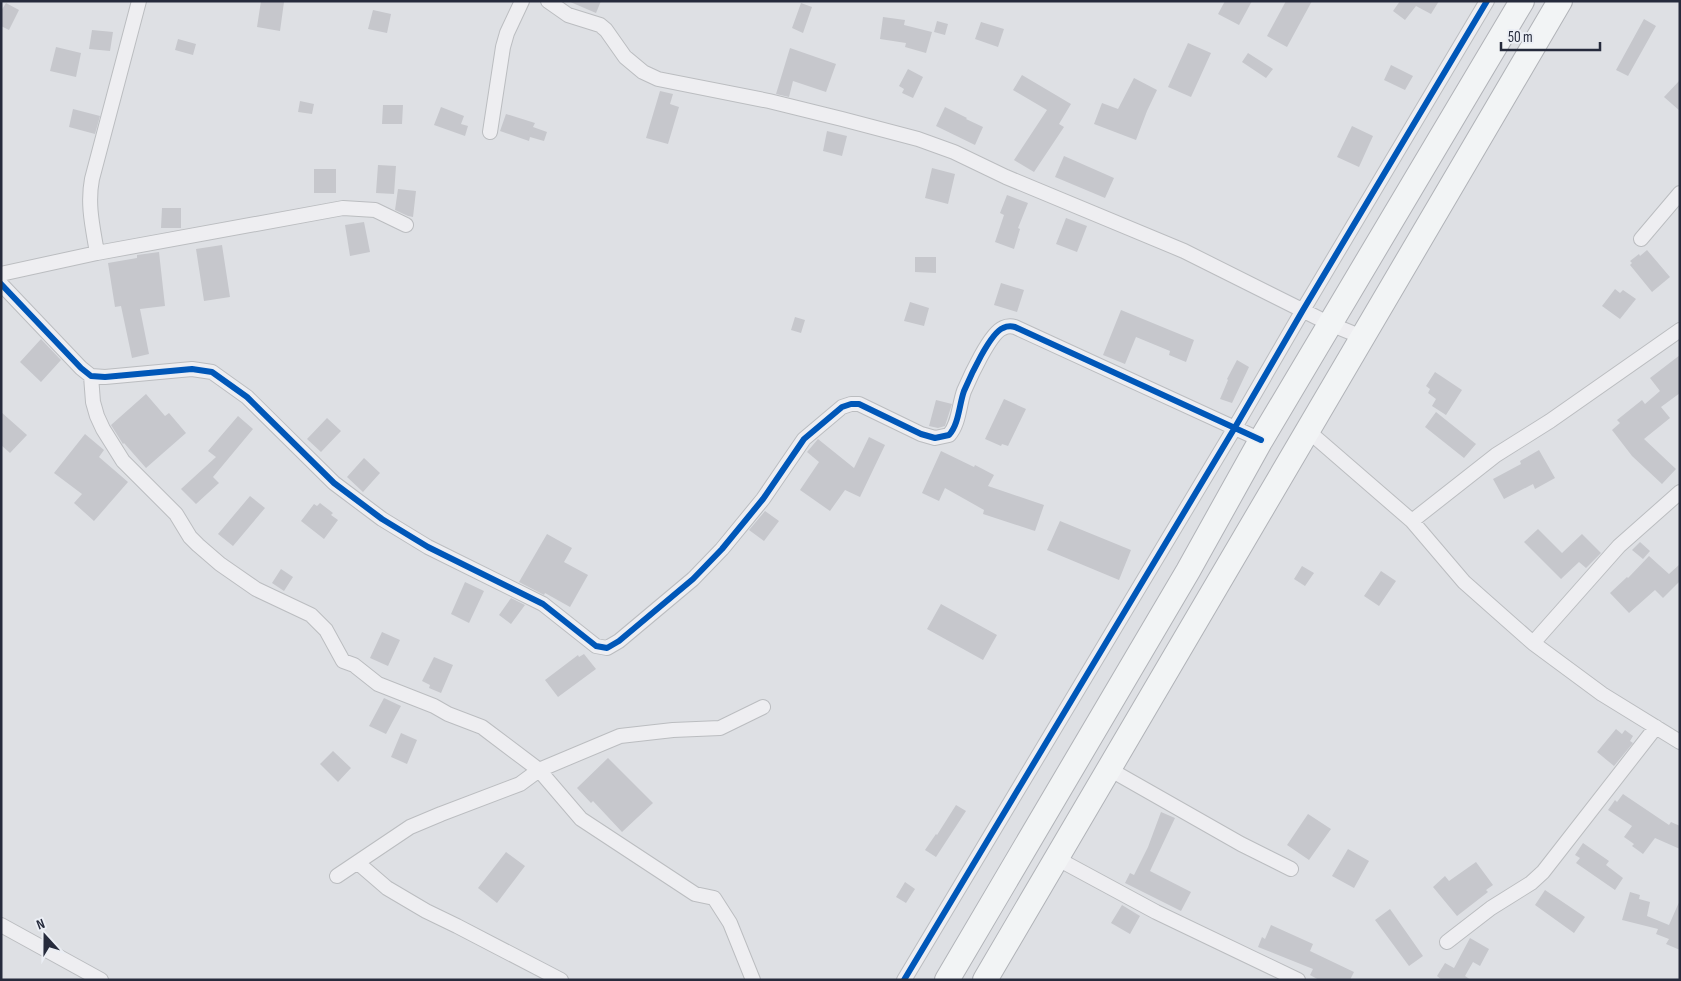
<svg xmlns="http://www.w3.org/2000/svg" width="1681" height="981" font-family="'Sofia Sans Condensed',sans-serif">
	<rect width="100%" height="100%" fill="#dee0e4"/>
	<path fill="#c6c7cc" d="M261,1L284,2L280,31L257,27Z
		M568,1H601L596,13Z
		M1225,1H1252L1239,25L1218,14Z
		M1286,1H1312L1287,47L1267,36Z
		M1400,1H1439L1431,14L1416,6L1405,20L1393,11Z
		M6,3L19,10L9,30L1,26V11Z
		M801,3L812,7L803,33L792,28Z
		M373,10L391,14L387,33L368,29Z
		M883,17L905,20L904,25L932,32L926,53L905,47L906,43L880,39Z
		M1644,19L1656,26L1628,76L1616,70Z
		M937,21L948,24L945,35L934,32Z
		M981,22L1004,29L998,47L975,39Z
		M92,30L113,32L110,51L89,49Z
		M178,39L196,44L193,55L175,50Z
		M1188,43L1211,53L1191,97L1168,87Z
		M56,47L81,53L76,77L50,71Z
		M790,48L836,64L826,92L793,81L789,97L776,94Z
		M1248,53L1273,69L1266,78L1242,62Z
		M1391,65L1413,76L1405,90L1384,80Z
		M908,69L923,77L913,98L902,93L904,89L899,86Z
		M1022,75L1071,104L1059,124L1064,127L1034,172L1014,160L1047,110L1013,90Z
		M1134,78L1157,90L1147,111L1136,140L1094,124L1102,103L1118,109Z
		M1680,80V111L1664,97Z
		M660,91L673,94L670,104L679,107L668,144L646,138Z
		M300,101L314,104L312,114L298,112Z
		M383,105H403L402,124H382Z
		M441,107L464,116L461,124L468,126L465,136L434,125Z
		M945,107L967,118L966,119L983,127L975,145L936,126Z
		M73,109L100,116L95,134L69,127Z
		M506,114L535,123L533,127L547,132L544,141L530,137L529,141L500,131Z
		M1352,126L1373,136L1359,167L1337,157Z
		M827,131L847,136L842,156L823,151Z
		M1064,156L1114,178L1105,198L1055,177Z
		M378,165L396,166L394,194L376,193Z
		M932,168L955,174L948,204L925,198Z
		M314,169H336V193H314Z
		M398,189L416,191L413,217L408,216L395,210Z
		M1007,195L1028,203L1018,228L1020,229L1014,249L995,242L1004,215L1000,213Z
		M162,208H181V228H161Z
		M1066,218L1087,226L1077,252L1056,244Z
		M364,222L370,252L350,256L345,225Z
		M222,245L230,297L204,301L196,249Z
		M1647,250L1670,277L1652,292L1630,265L1632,263L1630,261L1639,254L1640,256Z
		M159,252L165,306L140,309L149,354L132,358L121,306L115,307L108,263L137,258V255Z
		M915,257H936V273L915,272Z
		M1001,283L1024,290L1017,312L994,305Z
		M1615,289L1620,293L1623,290L1636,299L1620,319L1602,306Z
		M910,302L929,308L924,326L904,321Z
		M1121,310L1194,340L1186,362L1169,355L1170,351L1136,337L1125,364L1103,355Z
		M795,317L805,320L801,333L791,330Z
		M41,339L61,360L41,382L20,362Z
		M1680,355V393L1661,407L1670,418L1644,439L1676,469L1662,484L1632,456L1612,430L1620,423L1617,420L1642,400L1645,404L1660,391L1650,378Z
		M1237,360L1249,367L1232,403L1220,399L1228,380L1227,379Z
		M1435,372L1462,390L1446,415L1432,406L1436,399L1428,393L1430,389L1426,386Z
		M146,394L165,416L169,413L186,433L146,468L124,443L123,444L111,425Z
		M1004,399L1026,409L1008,446L1002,444L1001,446L985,439Z
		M936,400L952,404L945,426L938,428L929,426Z
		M1,412L27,435L10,453L1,445Z
		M1436,412L1476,444L1464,458L1425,427Z
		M238,416L253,429L213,477L219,483L196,504L181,489L216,457L208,451Z
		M327,418L341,431L321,452L307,439Z
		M85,434L104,450L99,457L128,482L94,521L74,503L82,494L54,473Z
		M869,437L885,445L860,497L845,490L830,511L800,490L819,462L807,452L818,439L854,468Z
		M1539,450L1555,478L1535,489L1533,484L1504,499L1493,479L1521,464L1520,461Z
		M941,451L974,467L975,465L994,475L988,486L1044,505L1035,531L983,514L984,510L945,488L939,501L922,493Z
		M364,458L380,473L363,492L347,477Z
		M250,496L265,508L233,546L218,534Z
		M320,503L333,513L331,515L338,520L324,539L301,521L314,504L317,506Z
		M765,511L779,521L764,541L749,530Z
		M1060,521L1131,550L1119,580L1047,550Z
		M1538,529L1562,553L1582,534L1601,553L1586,568L1579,562L1561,579L1524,542Z
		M547,534L572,548L564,562L588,575L570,607L545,593L544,595L519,582Z
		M1640,542L1650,551L1643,559L1632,550Z
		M1649,556L1669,574L1680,564V581L1663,598L1655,590L1629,613L1610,593L1627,577L1628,578Z
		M1302,566L1314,573L1305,586L1294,579Z
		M281,569L293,577L284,591L272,583Z
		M1381,571L1396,581L1379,606L1364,596Z
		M465,582L484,591L469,623L451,614Z
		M511,598L525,605L511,624L499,615Z
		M941,604L997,635L983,660L927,629Z
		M382,632L400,640L388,666L370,658Z
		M584,654L596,669L558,697L545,680L578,655L579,657Z
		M434,657L453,665L441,693L429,688L430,685L422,681Z
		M384,698L401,706L386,734L369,726Z
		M1616,729L1622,734L1625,730L1633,736L1630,741L1633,743L1614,766L1597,752Z
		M401,733L417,740L407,764L391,757Z
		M333,751L351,768L338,782L320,764Z
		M608,758L653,803L622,832L593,801L591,803L577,788Z
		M1623,794L1669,825L1671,822L1680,826V849L1655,838L1643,854L1632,846L1634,844L1624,837L1632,826L1608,810L1615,800L1617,802Z
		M956,805L966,811L936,857L925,850L936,834L937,835Z
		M1161,812L1175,818L1150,871L1191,892L1181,911L1125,883L1130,873L1134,875L1148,847Z
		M1308,814L1331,829L1309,860L1287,845Z
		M1583,843L1609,861L1606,865L1623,878L1615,890L1576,863L1580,858L1575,855Z
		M1348,849L1369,861L1354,888L1332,876Z
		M506,852L525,866L497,903L478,888Z
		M1476,862L1493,885L1486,890L1488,892L1457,916L1433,887L1445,876L1449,881Z
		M905,882L915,889L906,903L896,897Z
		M1545,890L1585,917L1574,933L1535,905Z
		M1630,892L1640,895L1639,899L1650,902L1647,916L1669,925L1680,900V950L1666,944L1669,939L1656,934L1658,929L1622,920Z
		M1122,905L1140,916L1130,934L1111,923Z
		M1390,909L1423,956L1409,966L1375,920Z
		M1271,925L1313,944L1310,951L1354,972L1350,980H1319L1310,975L1313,969L1258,947L1262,937L1265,939Z
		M1470,938L1489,949L1480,966L1473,962L1465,976L1471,980H1442L1437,976L1445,963L1454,968Z"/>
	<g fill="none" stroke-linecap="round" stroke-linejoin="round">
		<defs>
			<path id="minor" d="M548,1L568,15L600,25L606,30L625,57L643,72L658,79L769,101L842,119L918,139L954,152L1006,177L1184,251L1330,324L1362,337
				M490,132L503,47L507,33L522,1
				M1641,239L1680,193
				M97,253C93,228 87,205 92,179L139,1
				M1,274L97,253L343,208L375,210L406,225
				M1,284L81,368L91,376L105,377L192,369L212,372L247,397L334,483L382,519L428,547L543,604L596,646L607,648L619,641L693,579L722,549L763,499L804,439L842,407L851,404H859L921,434L935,438L949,435C959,424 959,405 964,391C970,377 990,333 1003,328C1007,326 1011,326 1015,327L1261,440
				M91,376L93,402L97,416L103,429L123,461L176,514L190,537L198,545L220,564L256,589L311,615L326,630L343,661L354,665L378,684L434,706L448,714L482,727L539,770L581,819L695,894L714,898L730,923L753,980
				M1307,430L1412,521L1464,582L1533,643L1602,694L1680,742
				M1412,521L1496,455L1550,421L1680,330
				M1533,643L1619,546L1680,492
				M1109,769L1241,844L1291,869
				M1056,858L1156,912L1298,980
				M358,863L387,888L426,911L457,926L561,980
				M337,876L410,827L441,814L520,784L539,770L620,736L673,730L720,728L763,707
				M1,925L101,980
				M1447,942L1491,908L1531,883L1543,872L1656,727
				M904,980L1234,429L1303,310L1487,1"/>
			<path id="trunk" d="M947,980L1188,571L1261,440L1522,1
				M985,980L1560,1"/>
		</defs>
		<use href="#minor" stroke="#bbbdc0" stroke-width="16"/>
		<use href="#trunk" stroke="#b1b3b8" stroke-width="26"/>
		<use href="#minor" stroke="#eeeef1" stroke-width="14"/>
		<use href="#trunk" stroke="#f2f4f5" stroke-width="24"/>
		<defs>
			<path id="cycleway" d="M1,284L81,368L91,376L105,377L192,369L212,372L247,397L334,483L382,519L428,547L543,604L596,646L607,648L619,641L693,579L722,549L763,499L804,439L842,407L851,404H859L921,434L935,438L949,435C959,424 959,405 964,391C970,377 990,333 1003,328C1007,326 1011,326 1015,327L1261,440
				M904,980L1234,429L1303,310L1487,1"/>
		</defs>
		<use href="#cycleway" stroke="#ebeef4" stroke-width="9"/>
		<use href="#cycleway" stroke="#0057b8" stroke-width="6"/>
	</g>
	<rect width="1681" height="981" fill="none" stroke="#262b3c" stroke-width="5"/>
	<g transform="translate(45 936) rotate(339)" stroke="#ebeef4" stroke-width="4" paint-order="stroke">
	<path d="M0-4L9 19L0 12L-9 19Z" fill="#262b3c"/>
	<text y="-8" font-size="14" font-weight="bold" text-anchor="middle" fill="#262b3c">N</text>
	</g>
	<path d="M1501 42v8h99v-8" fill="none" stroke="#262b3c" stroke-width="2.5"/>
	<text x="1508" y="42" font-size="15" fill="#262b3c" stroke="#ebeef4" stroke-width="4" paint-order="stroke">50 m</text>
</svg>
